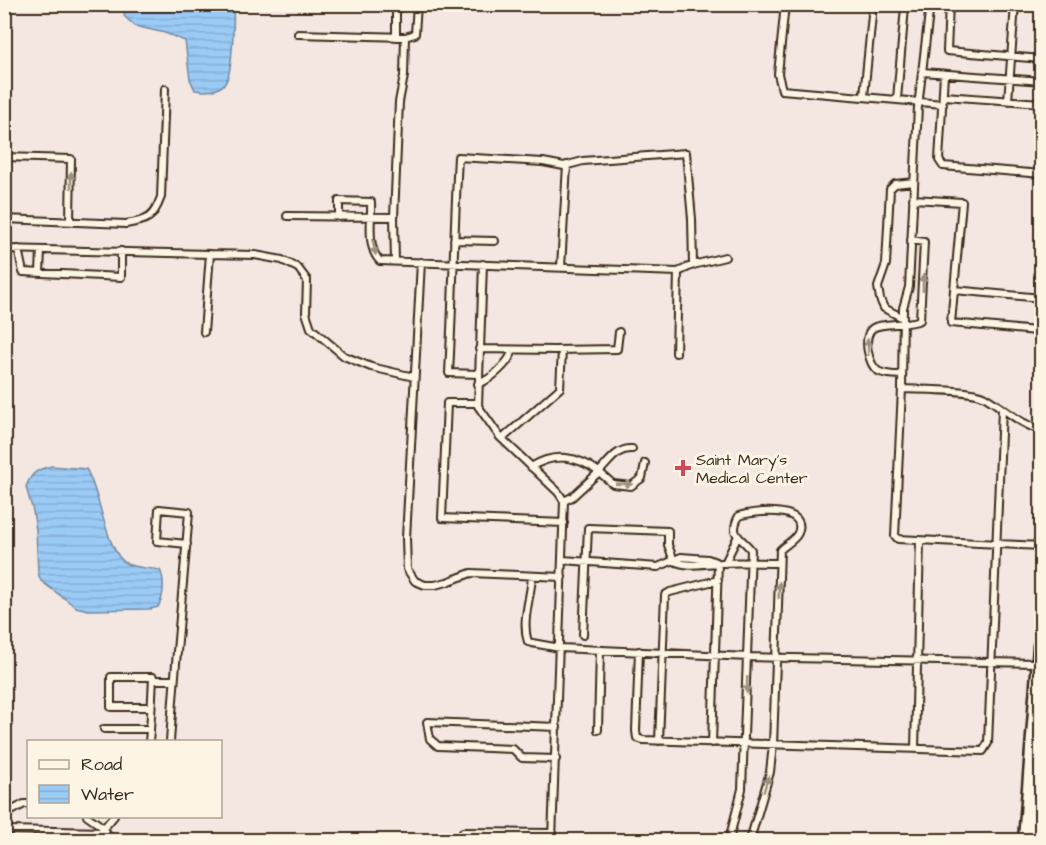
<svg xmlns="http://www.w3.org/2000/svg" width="1046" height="845" font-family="'Architects Daughter',sans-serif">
	<defs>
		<pattern id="water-rules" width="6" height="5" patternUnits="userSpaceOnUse" patternTransform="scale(1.5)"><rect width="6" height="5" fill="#9acaf6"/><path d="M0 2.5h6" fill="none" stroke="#86aed2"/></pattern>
	</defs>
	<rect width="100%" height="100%" fill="#f4e6e1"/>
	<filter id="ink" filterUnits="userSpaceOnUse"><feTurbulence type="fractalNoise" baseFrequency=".0167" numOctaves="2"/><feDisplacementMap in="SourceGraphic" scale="12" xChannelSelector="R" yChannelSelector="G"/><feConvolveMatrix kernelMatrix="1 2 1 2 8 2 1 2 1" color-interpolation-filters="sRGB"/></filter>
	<g filter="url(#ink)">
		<path fill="url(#water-rules)" stroke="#748aa0" stroke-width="1.5" d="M126,5H233C234,18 233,74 225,83C218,92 206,92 195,90L190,79L185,41L165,33L135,26L124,16Z
			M52,466L86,469C100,491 106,553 127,564C136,568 150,568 160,570C165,580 164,597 158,607L150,609L88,610L76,607L41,581L38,573L36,530L33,511L26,487C31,473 37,469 52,466Z"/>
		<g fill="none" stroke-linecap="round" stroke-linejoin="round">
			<defs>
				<path id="service" d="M396,4V37
					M785,4L778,74L782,90L943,104
					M875,4L905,7L897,99
					M930,4L918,107L909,287L903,308L902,389L895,536L898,539L1042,546
					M949,4L947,51L1042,59
					M298,34L405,37L404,76L399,102L394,217
					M405,37L415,34L417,4
					M922,72L1042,81
					M944,74L939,160L943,166L1042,174
					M864,96L872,15L871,4
					M944,96L1042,103
					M1008,101L1015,4
					M4,157L71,159L70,221
					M913,199L962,202L951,323L1037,331L1039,329L1042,305
					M287,216L394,217L395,261
					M339,217V201L371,202C372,219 366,248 380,261L678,272
					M4,219L126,224C148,220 153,219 161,197L165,89
					M454,240L495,241
					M4,249L210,254L204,332
					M18,249L23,272L121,277V251
					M210,254L255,255L282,260L298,268L307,280L306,313L311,328L344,356L371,367L414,377
					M421,262L406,538L407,569L415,581L425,585H435L447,582L471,573L562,577
					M483,264L478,406L500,437L558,492L564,501L552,840
					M561,267L567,165
					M40,273L41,250
					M954,290L1042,298
					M903,318L884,308L880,299L878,287L886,264L890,189L895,184L914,182
					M479,349L554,350L617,349L619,332
					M676,353L678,272L693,265L725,257
					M478,374L449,373C453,301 454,229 458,157L543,162L564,166L583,161L686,153L692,219L693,265
					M901,375C894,375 885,375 878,371C868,365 862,335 873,328C882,322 908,326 920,320L924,242L911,240
					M478,384C492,379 509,363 513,350
					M902,389C921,390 970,389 985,397C1007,410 1016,422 1042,431
					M477,403H447L442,518L564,523
					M502,439L560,388L562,350
					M632,449C617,448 609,462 599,472L613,484L631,486L642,478L645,463
					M531,467C554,452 578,456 599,472L572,497L564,501
					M563,560L658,567L681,557L708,559L718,563
					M674,561C689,568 705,563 721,563C740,562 759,563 779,563
					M725,563L737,538
					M532,576C531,597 521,621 528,642L532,643L560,648L748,657L1038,663
					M4,628L8,629
					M583,635L588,528L668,531V545L674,561
					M639,651L636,731L637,738L643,740L983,751L988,743L1002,409
					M153,680H174
					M104,729H150
					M598,730L600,650
					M659,741L665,595L670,592L718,580
					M149,742C151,720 152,699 153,677H111V707H151
					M170,742C175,665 183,588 189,512L159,509L157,541L187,544
					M712,743L718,563
					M915,749L920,540
					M556,759L522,758L513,749L438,746L430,739L427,722L557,727
					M4,815L24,804H28
					M87,816L104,828L110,840
					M104,828L114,816
					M4,830L106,832
					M463,840V832L553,833
					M729,840L742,789L751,550C742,537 728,536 739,516C752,511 809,505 798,533C795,540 786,544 780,550L773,745L770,772L750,840"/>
				<path id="secondary" d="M1027,840L1042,646"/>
			</defs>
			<use href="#service" stroke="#3b2a1e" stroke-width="10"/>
			<use href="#secondary" stroke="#3b2a1e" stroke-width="21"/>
			<use href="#service" stroke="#fcf5e5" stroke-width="6"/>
			<use href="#secondary" stroke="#fcf5e5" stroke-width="16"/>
		</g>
		<defs><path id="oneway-solid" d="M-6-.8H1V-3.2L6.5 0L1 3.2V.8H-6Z" transform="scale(1.5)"/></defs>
		<g fill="#9c9082">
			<use href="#oneway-solid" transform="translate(71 180) rotate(-89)"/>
			<use href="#oneway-solid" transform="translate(374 247) rotate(78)"/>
			<use href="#oneway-solid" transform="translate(923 283) rotate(-88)"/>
			<use href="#oneway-solid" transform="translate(868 347) rotate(-92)"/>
			<use href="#oneway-solid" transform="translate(624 484) rotate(2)"/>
			<use href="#oneway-solid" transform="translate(779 590) rotate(-88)"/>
			<use href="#oneway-solid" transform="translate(747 685) rotate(92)"/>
			<use href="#oneway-solid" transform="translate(766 784) rotate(-74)"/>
		</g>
	</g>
	<path fill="#d1495b" stroke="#fcf5e5" stroke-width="2" d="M680 459h6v6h6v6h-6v6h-6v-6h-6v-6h6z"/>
	<g text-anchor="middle" stroke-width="6" stroke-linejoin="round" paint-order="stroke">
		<g font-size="16" fill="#3b2a1e" stroke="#fcf5e5" text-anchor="start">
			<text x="696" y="465">Saint Mary's<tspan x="696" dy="18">Medical Center</tspan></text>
		</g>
	</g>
	<rect width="1046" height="845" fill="none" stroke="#fcf5e5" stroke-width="24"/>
	<rect x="12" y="12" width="1022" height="821" fill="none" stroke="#3b2a1e" stroke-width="2" filter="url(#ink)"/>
	<rect x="27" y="740" width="195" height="78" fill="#fcf5e5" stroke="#afa495" stroke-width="1.5"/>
	<rect x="39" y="760" width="30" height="9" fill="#fcf5e5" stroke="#afa495" stroke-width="1.5"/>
	<text x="81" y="770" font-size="18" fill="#3b2a1e">Road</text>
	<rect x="39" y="785" width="30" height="18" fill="url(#water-rules)" stroke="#afa495" stroke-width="1.5"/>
	<text x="81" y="800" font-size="18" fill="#3b2a1e">Water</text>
</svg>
